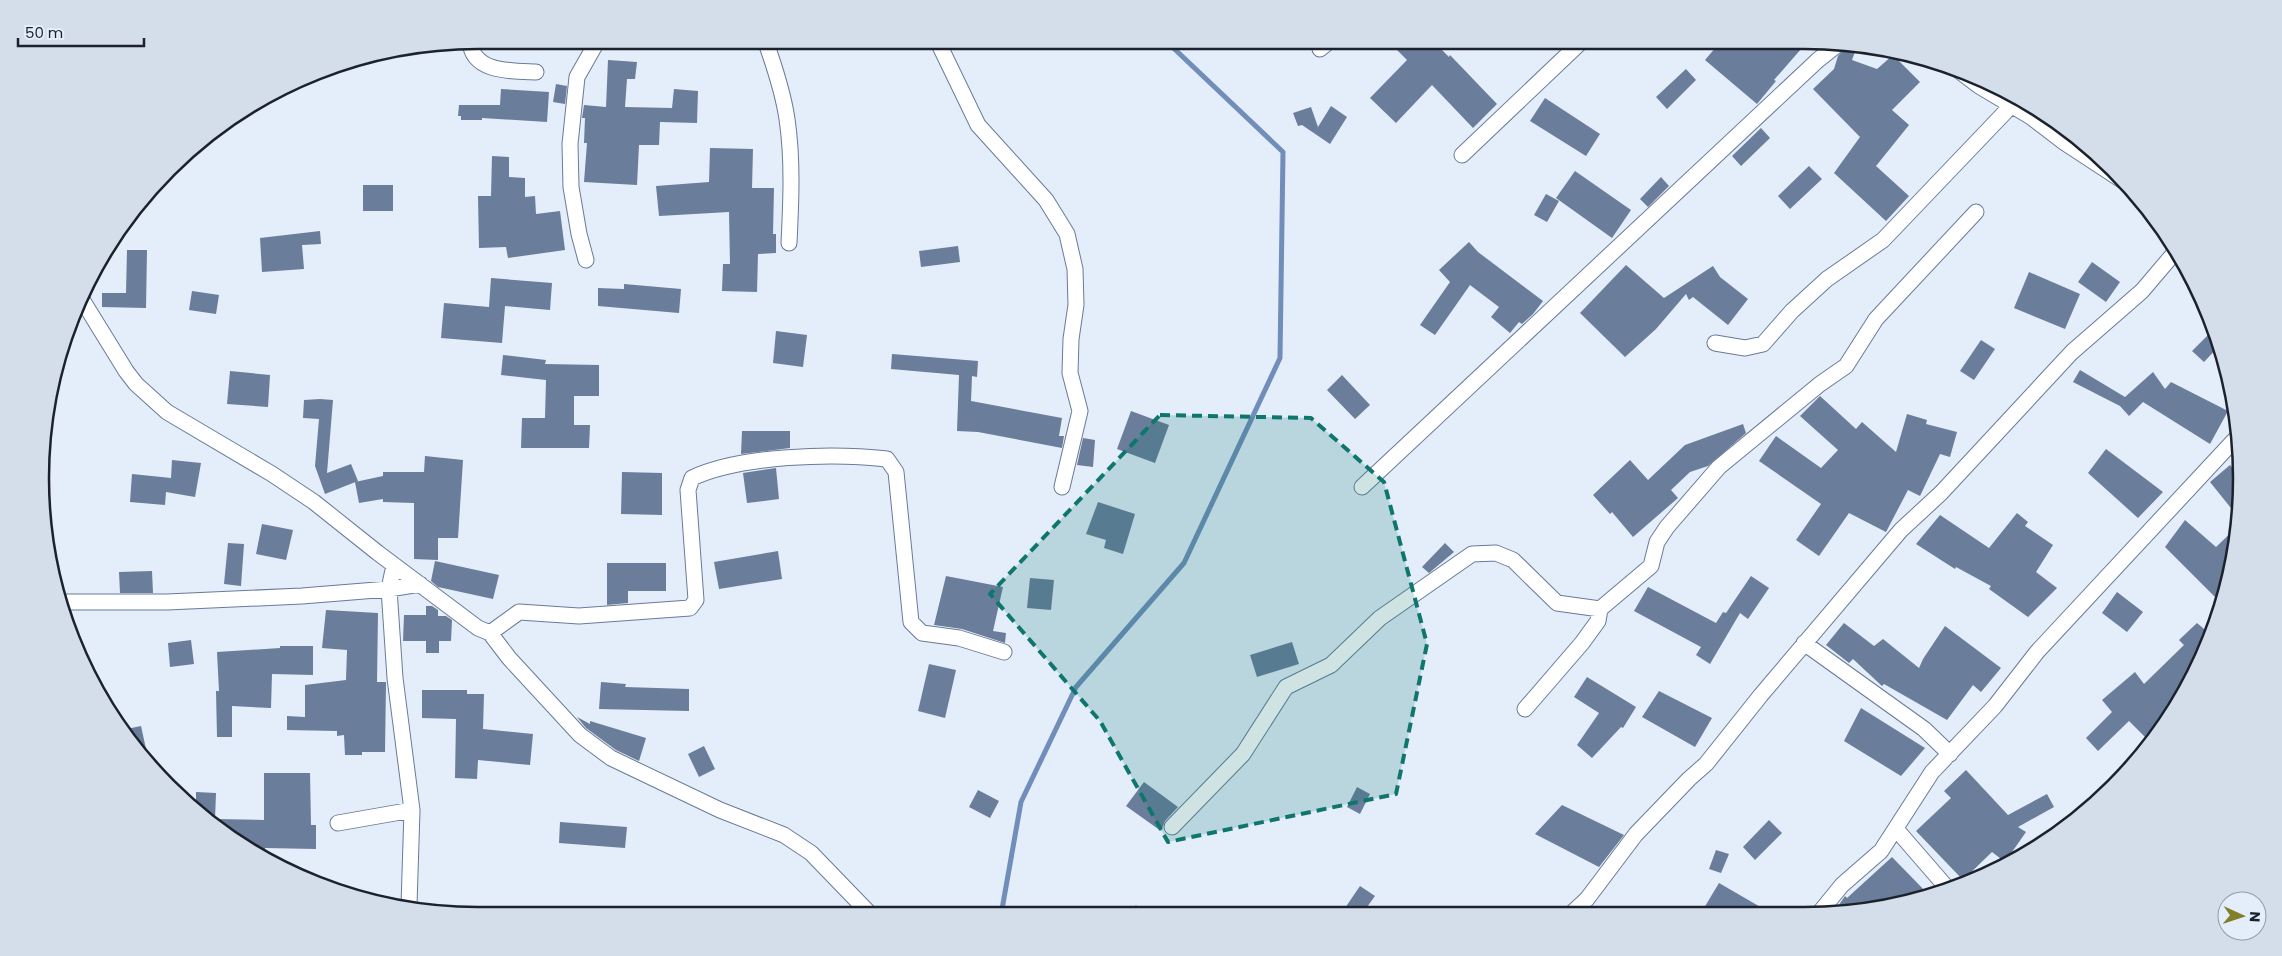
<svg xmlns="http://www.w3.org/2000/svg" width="2282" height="956" font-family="Poppins,sans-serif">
	<rect width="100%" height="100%" fill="#e4edfa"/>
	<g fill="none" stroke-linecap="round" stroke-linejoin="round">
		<path stroke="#708eb9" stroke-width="5" d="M1121,914L1136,908L1144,914
			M1001,915L1021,802L1076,687L1184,563L1280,358L1283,152L1165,40"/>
	</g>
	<path fill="#6a7d9a" d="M1387,40H1432L1449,57L1450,55L1497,104L1473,128L1432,85L1396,123L1370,98L1407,60Z
		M1722,40H1804L1808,41L1774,80L1776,81L1757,104L1705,60Z
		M1846,47L1856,49L1852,60L1877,69L1893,55L1920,82L1892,110L1909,125L1876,166L1909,196L1886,221L1834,173L1860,137L1813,89L1834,69L1838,56Z
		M608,60L637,62L635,79H627L625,107L672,108L674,89L698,91L697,123L660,122L659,145H639L637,185L584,182L587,143H584L585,118H582L584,105L606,107Z
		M1686,69L1696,80L1667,109L1656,97Z
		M556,84L567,86L565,104L553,102Z
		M501,89L549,92L547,122L482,118V120H461V116H458L459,105H500Z
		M1545,98L1600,134L1586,156L1530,121Z
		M1331,106L1347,117L1330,144L1302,125L1298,126L1293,113L1311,107L1318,127Z
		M1761,128L1770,138L1741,166L1732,156Z
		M710,148L753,149L752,188H774L773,234H776V253L758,254L757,292L722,291L723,264H730L729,212L659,216L656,186L709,182Z
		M492,156L509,157V177L525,178V197L535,196L536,214L560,211L565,250L508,258L506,247L479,248L478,196H491Z
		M1809,166L1822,179L1790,209L1778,196Z
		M1575,171L1631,210L1612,238L1556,198Z
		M1661,177L1669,186L1648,207L1640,199Z
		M363,185H393V211H363Z
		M1546,194L1559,201L1547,222L1534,215Z
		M320,231L321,244L302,245L304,269L262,272L260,238Z
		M1469,242L1478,252L1543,301L1533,314L1522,324L1519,322L1510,333L1491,317L1499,307L1470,285L1435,335L1420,325L1450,282L1439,270Z
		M958,246L960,262L921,267L919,251Z
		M127,250H147L146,308L102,307V293H126Z
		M2092,262L2120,282L2106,302L2078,282Z
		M1626,265L1664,298L1713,266L1720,277L1748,299L1728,325L1693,297L1689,300L1686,294L1656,329L1625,357L1580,313Z
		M2029,272L2080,294L2065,329L2014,308Z
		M491,278L552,283L550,310L505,306L502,343L441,338L444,303L489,307Z
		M624,284L681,289L679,313L598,306V288L624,289Z
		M192,291L219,295L216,314L189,310Z
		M2214,329L2220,345L2204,362L2192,351Z
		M776,331L807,335L803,367L773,363Z
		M1981,340L1995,349L1974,380L1960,371Z
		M892,354L978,361L977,377L972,376L971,401L1062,418L1059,436H1064L1062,448L978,432L957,431L959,375L891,369Z
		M503,355L546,360L545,364L599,365V396H574V425H590L589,448H521L522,418H545L546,380L501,375Z
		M2080,370L2125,397L2153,372L2165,389L2171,382L2228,411L2210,444L2143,402L2129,416L2120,406L2073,382Z
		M230,371L270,375L268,407L227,404Z
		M1342,375L1370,405L1355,419L1327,390Z
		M1820,396L1856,429L1862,422L1896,452L1907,414L1927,420L1926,424L1957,432L1950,457L1940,454L1920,496L1908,490L1886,532L1849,513L1819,556L1796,540L1821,504L1759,461L1776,436L1821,468L1838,450L1800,416Z
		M320,399L333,400L327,473L351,464L358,481L325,494L315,466L319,419L303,418L304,400Z
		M1131,411L1169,425L1155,463L1117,449Z
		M1743,424L1746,433L1708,466L1690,472L1671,490L1678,498L1633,537L1612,512L1610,514L1593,495L1630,460L1648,480L1685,445Z
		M742,431H790V448L741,454Z
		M1083,438L1095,440L1093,467L1077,465Z
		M2106,449L2163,492L2138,518L2088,473Z
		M425,456L463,460L458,538H438V560L414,559V503L383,502V499L359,503L355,482L383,476V472H424Z
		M172,460L201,463L195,497L166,492L165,505L130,502L132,474L171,478Z
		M2230,465L2240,477L2232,485L2240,494L2239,518L2210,482Z
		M776,468L779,499L747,503L743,473Z
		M622,472L662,473V515L621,514Z
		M1098,502L1135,514L1123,554L1104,548L1106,540L1086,534Z
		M2017,513L2028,522L2025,526L2053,545L2036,572L2057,588L2028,617L1989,589L1991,586L1956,567L1955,569L1916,544L1940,515L1989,548Z
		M2185,520L2216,547L2239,525L2222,604L2165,547Z
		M262,524L293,530L286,560L256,554Z
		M228,543L244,544L241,586L224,584Z
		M1445,543L1454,552L1429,573L1422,567Z
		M778,551L782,579L719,589L714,562Z
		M435,561L499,575L493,599L438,587L431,581Z
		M607,563H666V591H628V603L607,605Z
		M152,571L153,593H120L119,572Z
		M946,576L1003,587L993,631L1006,633L1005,643L962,629L934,625Z
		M1751,576L1769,588L1748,619L1740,613L1710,664L1696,655L1701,647L1634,611L1648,587L1716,623L1723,612L1726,613Z
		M1030,578L1054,580L1051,610L1027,608Z
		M2117,592L2143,612L2127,632L2102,613Z
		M426,606H432L438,610V616H446L452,620L451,641H439V653H426V641H403L404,615H426Z
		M326,610L378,613L377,682H386L385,752H362V755H345L344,735L337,736V731L287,730V716L305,717V685L346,680L347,650L322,648Z
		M1844,623L1874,646L1883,639L1919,668L1923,659L1945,626L2001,668L1981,692L1973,685L1947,720L1884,684L1882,686L1853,659L1849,663L1826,645Z
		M2197,623L2211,635L2168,721L2150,742L2129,721L2098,751L2086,738L2112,712L2102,700L2135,672L2144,684L2184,645L2179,640Z
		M191,640L194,664L170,667L168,643Z
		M1292,642L1299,664L1257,677L1250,655Z
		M280,646H313V675L272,674L271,708L232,706V737H217L216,691H219L217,652L280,648Z
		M929,664L956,670L945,718L918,711Z
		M1587,677L1636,707L1623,728L1621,727L1592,758L1577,745L1599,713L1574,697Z
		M601,682L626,684L625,687L689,689V711L599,709Z
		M422,690H467V694H484L483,729L533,734L530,765L478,760L477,779L455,778L456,719L422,718Z
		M1659,691L1712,718L1695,747L1642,717Z
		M1861,708L1925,748L1901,776L1844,741Z
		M577,717L590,724V721L646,738L639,761L616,750L586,728Z
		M141,726L148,758L122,730Z
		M704,746L715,769L699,777L688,754Z
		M1966,770L2008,815L2047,794L2054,807L2018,827L2026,832L2005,862L1992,852L1963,880L1916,831L1951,798L1944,791Z
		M264,773H310L311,825H316V849L265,848V854L211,825L196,809V792L216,793L215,819L264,820Z
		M1144,782L1178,807L1165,821L1161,831L1126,806Z
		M1357,787L1370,794L1360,814L1347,807Z
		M978,790L999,801L990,818L969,807Z
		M1562,805L1624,835L1599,867L1535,834Z
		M1769,820L1782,833L1755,860L1743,847Z
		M560,822L627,827L625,848L559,843Z
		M1716,850L1729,854L1721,873L1709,869Z
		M1892,857L1928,894L1861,912H1834L1845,896L1847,898Z
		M1719,883L1769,912L1701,913Z
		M1360,886L1375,896L1362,914H1353L1345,908Z"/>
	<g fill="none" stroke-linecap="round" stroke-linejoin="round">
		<defs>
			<path id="minor" d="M765,40C774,65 783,92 787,119C793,160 791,202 789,243
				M937,40L978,125L1046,200L1067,234L1075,269L1076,305L1071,339L1070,373L1080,411L1062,487
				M470,41C472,73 512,71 536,72
				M1320,49L1331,40
				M1954,67L1979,86L2031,117L2065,143L2123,181
				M1462,155L1583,40
				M586,260L579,234L571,187L570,144L577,77L598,40
				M81,298L126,371L136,384L167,412L272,474L314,502L378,553L478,628L490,633L509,658L580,735L611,758L720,810L784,835L811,853L871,915
				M1715,343L1745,348L1763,344L1792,311L1827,279L1883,240L2011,106
				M1362,487L1818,60L1837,45
				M394,565L389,589L395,678L412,810L409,905
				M60,602H167L302,596L389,589L420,584
				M490,633L519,612L579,616L690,608L696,600L688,490L692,478C741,455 834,453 887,459L896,472L911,622L922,633L959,638L1004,652
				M1804,643L1924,729L1950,754
				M1525,709L1582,643L1598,621L1600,609
				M338,823L412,810
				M1172,827L1243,754L1286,687L1331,665L1380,618L1472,554L1496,553L1513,560L1557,603L1600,609L1651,566L1657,542L1667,527L1719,467L1820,384L1846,366L1876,319L1976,212
				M1896,829L1948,889
				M1820,912L1842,885L1881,851L1932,772L1995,706L2037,652L2239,435
				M1572,913L1587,899L1636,834L1689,779L1706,764L1761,695L1901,530L1941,493L2072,352L2142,291L2176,251"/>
		</defs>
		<use href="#minor" stroke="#687b98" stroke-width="17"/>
		<use href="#minor" stroke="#fff" stroke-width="15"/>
	</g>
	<path fill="#0f766e" fill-opacity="0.2" stroke="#0f766e" stroke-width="4" stroke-dasharray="10 6" stroke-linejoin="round" d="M1160,415L1311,418L1384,482L1427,644L1396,794L1168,842L1100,721L990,594Z"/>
	<path d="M0 0H2282V956H0ZM478 49H1804A429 429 0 0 1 2233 478V478A429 429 0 0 1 1804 907H478A429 429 0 0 1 49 478V478A429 429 0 0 1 478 49Z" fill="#d4ddea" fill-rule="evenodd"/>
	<path fill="none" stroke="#1b222e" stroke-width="2.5" d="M478 49H1804A429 429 0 0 1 2233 478V478A429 429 0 0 1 1804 907H478A429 429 0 0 1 49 478V478A429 429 0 0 1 478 49Z"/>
	<g transform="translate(2242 916) rotate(93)"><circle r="24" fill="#e4edfa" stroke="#949ca8"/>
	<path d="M0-4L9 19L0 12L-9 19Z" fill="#817f27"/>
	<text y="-8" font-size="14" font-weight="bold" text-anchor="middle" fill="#1b222e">N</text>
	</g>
	<path d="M18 38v8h126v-8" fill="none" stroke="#1b222e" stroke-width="2.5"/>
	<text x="25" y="38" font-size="15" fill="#1b222e" stroke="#e4edfa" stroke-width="4" paint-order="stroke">50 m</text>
</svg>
